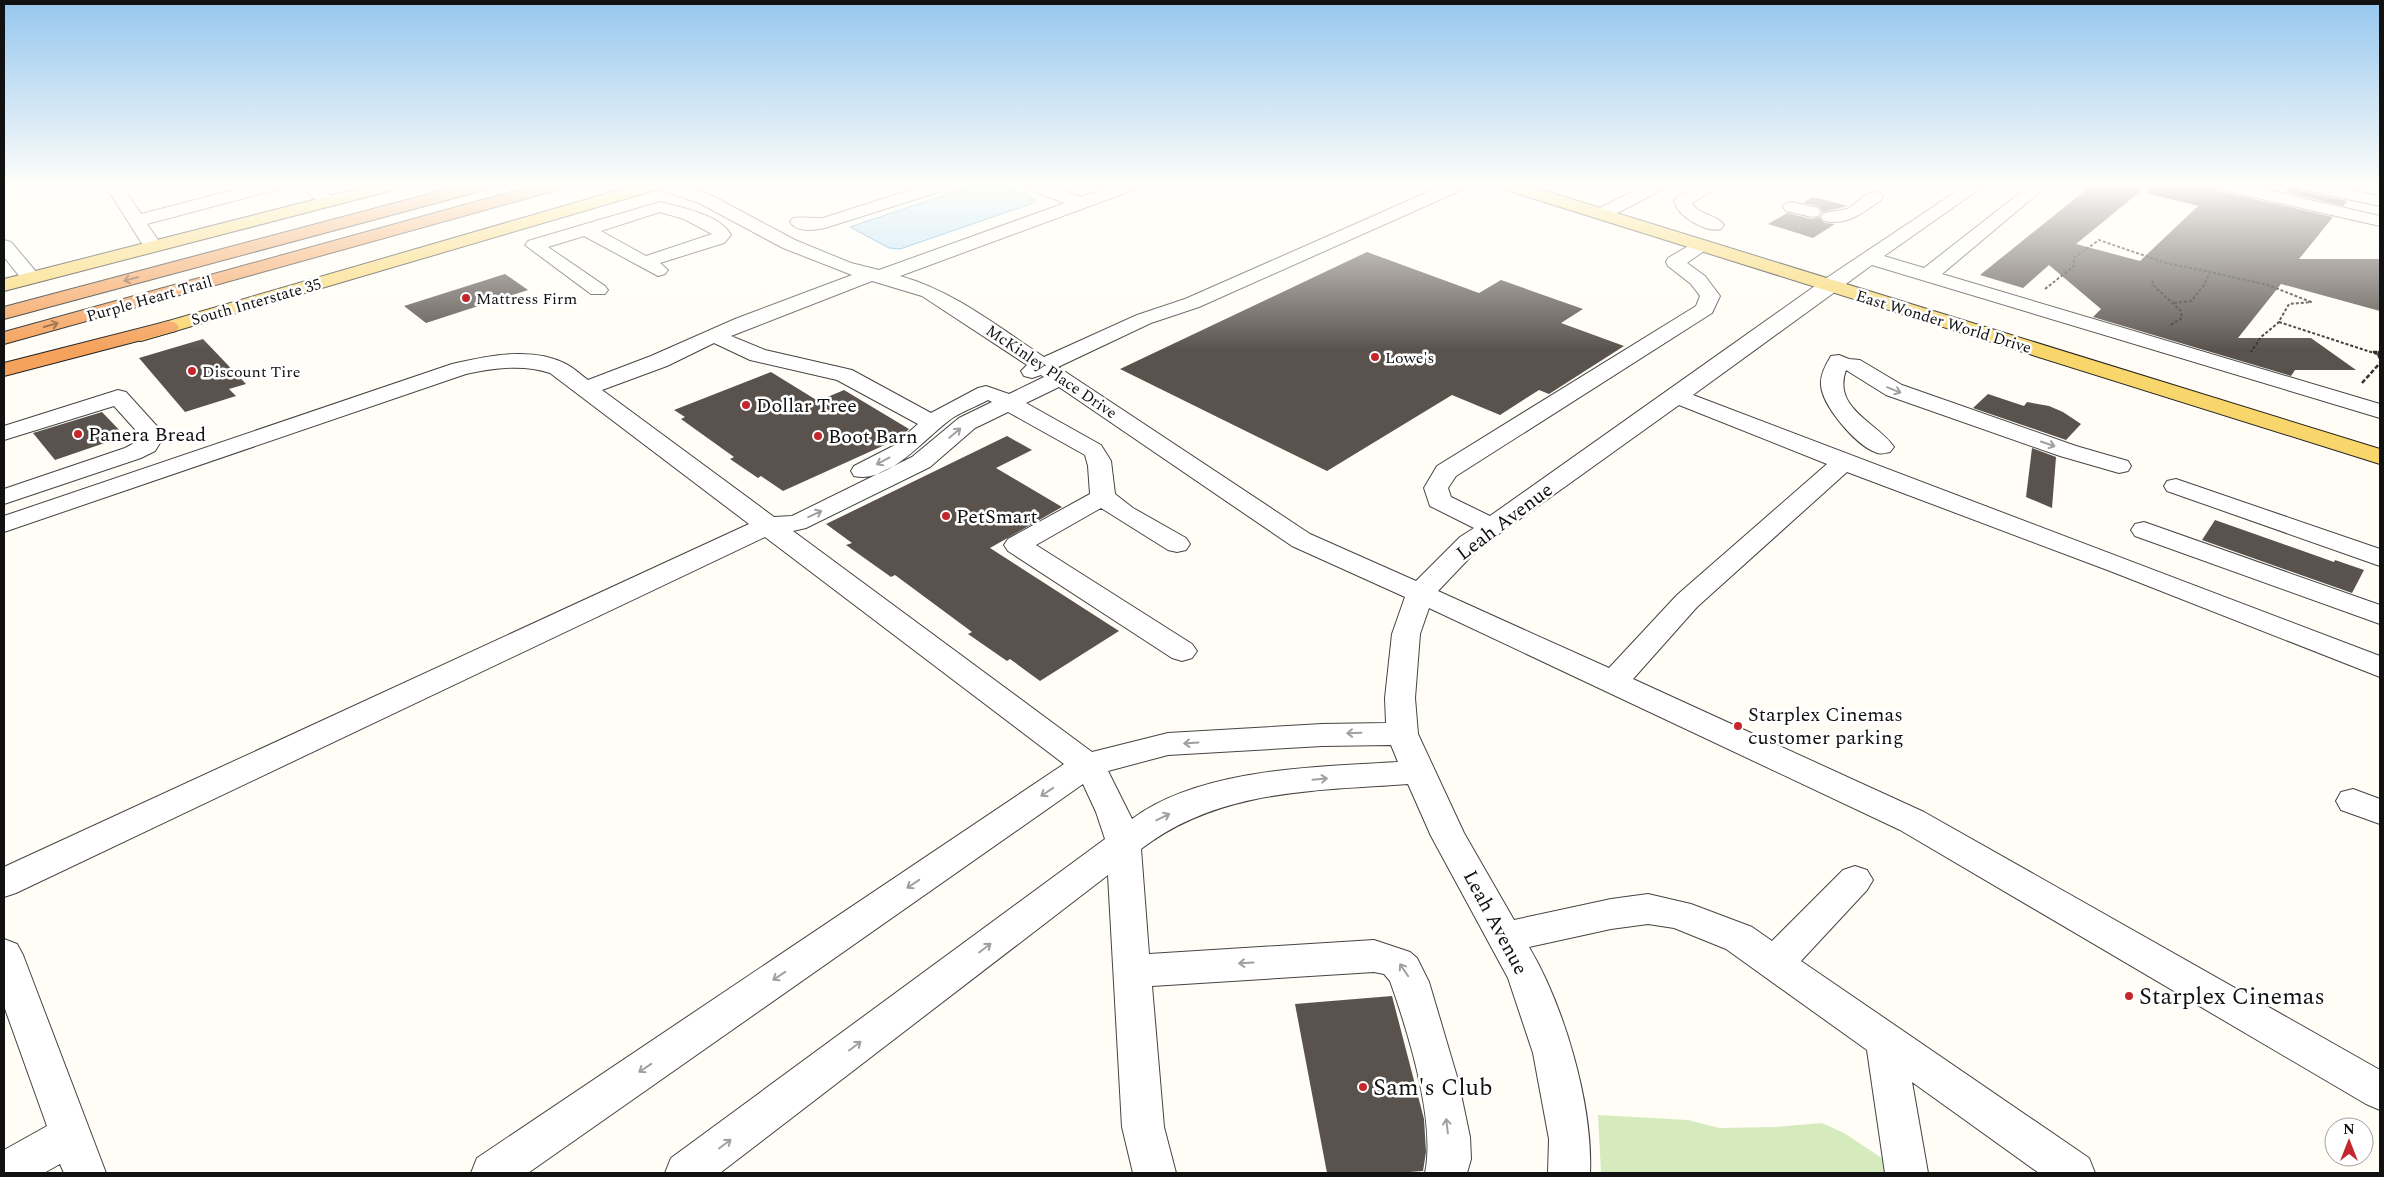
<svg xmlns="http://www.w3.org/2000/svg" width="2384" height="1177" font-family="Spectral,serif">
	<rect width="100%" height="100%" fill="#fffdf5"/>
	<path fill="#d5ebbd" d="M1598,1115L1688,1120L1719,1128L1776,1127L1822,1123L1844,1133L1904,1173H1601Z"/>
	<path fill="#b9e0f7" stroke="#3f96cf" d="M975,185H1007L1036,200L1033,203L900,249L889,248L850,227Z"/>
	<path fill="#5a524d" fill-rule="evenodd" d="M2092,185H2209L2214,186L2218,191L2333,217L2299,259H2380V311L2281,284L2238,338H2311L2356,370H2295L2291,376L2093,317L2101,309L2049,265L2023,288L1980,275ZM2147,186L2146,193L2198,206L2140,261L2076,244Z
		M2291,185L2298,186L2301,191L2347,201L2343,206L2285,192Z
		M1813,197L1848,206L1823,212L1818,206L1803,203Z
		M1787,213L1812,219L1819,217L1824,223L1835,224L1813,238L1768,224Z
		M1367,252L1479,293L1501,280L1583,309L1561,323L1624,346L1549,394L1539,390L1500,415L1452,395L1327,471L1120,369Z
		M505,274L528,290L426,323L404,306Z
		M203,339L246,384L229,389L236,396L185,412L139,358Z
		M771,372L818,401L844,390L909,429L898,439L783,491L761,476L758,478L730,459L734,457L681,419L685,417L674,410Z
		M1988,394L2024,406L2027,402L2049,406L2063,412L2081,424L2066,440L1973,408Z
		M102,412L125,436L55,460L33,433Z
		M1007,436L1032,450L996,468L1062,507L990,548L1119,631L1040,681L1010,659L1007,661L968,634L972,632L895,575L891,577L846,545L852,543L826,524Z
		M2032,448L2056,457L2052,508L2026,497Z
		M2215,520L2334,562L2335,560L2364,570L2352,593L2202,540Z
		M1392,996L1424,1119L1426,1152L1423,1171L1396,1173H1327L1295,1004Z"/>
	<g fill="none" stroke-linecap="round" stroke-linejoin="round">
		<defs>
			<path id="minor" d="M105,185H122L141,214L253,185H280L278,189L147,224L162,246L160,250H146Z
				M298,185H317L338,201L335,205H323Z
				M657,185H681L711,195L795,240L851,263L879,270L1065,203L1027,189L1025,185H1048L1081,197L1115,185H1138L1136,189L900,276C954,291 998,327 1044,357L1137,315L1185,299L1444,185H1466L1464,189L1199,307L1151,323L1058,367L1310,534L1416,581L1460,537L1474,528L1430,506L1424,488L1437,466L1696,306L1700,296L1691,284L1668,266L1666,262L1668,258L1695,242H1709L1711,246L1687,263L1705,276L1720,296L1712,313L1456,476L1448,488L1451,497L1490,516L1822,281L1966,185H1985L1884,256L1924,268L2030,185H2048L1942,274L2380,404V418L1872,265L1693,395L2380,656V677L2110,571L1847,472L1697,607L1633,679L1924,812L2380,1070V1110L2366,1104L1900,830L1429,608L1420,634L1415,698L1418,734L1464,833L1514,920L1611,899L1648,894L1691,904L1752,927L1772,941L1843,870L1855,866L1867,870L1873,880L1867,890L1801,961L2089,1158L2095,1173H2039L1912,1082L1928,1173H1885L1867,1050L1726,949L1674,928L1648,924L1611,929L1529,947C1564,1006 1593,1104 1590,1173H1548L1549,1139L1533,1053L1508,978L1431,836L1408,784C1314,791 1219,789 1141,849L1149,954L1374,940L1410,952L1417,958L1429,982L1458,1080L1470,1137L1471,1159L1467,1173H1425C1436,1121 1408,1032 1390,981L1384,974L1374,972L1152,986L1164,1127L1176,1173H1133L1122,1127L1108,875L720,1173H665L671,1158L1105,839L1096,812L1083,784L528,1173H471L477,1158L1064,764L765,537L16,893L4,897V867L749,524L550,373C523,364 494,368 466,374L4,532V516L452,364C487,356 533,346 566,364C574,368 581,375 588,380L651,356L735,319L852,275L783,248L699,203L659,189ZM872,281L922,296L1027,365L1021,371L1024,376L1032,378L1041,375L1044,377L1009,394L986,386L978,388L931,413L852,370L765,350L731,336ZM714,343L750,360L837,380L918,424L893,446L854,466L851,471L854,476C889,485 928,434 954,417C964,411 977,406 988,400L992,402L959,418L912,457L792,516L774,517L602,390L667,366ZM1059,387L1292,546L1405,597L1392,634L1385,698L1386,723L1322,724L1168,733L1092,752L793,531L806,528L930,467L975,428L1008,412L1085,455L1088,466L1090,494L1008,539L1004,545L1008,551L1172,658L1182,661L1192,658L1197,651L1192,644L1036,545L1101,508L1168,550L1177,552L1186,550L1190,544L1186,538L1133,508L1115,494L1111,461L1101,445L1026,403ZM1679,405L1827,464L1677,595L1609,668L1438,591L1478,549ZM1391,745L1398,762C1316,767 1201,768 1132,819L1108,771L1168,755L1322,746Z
				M926,185H950L948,189L825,228C814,230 797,233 790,222L793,218C802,216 812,219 823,218Z
				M1645,185H1665L1663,189L1608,218H1596L1593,214L1596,210Z
				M1701,185H1721L1692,203C1698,215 1716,214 1724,225L1721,229C1706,233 1678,217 1674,201L1677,197Z
				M2216,185H2245L2380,216V226L2218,189Z
				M2299,185H2329L2380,196V206L2301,189Z
				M1874,192L1880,193L1883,197L1880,201C1862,213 1847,226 1824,221L1821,217L1824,213L1848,209L1868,193Z
				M660,202C680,207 721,215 731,235L724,243L660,263L668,270L665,274L658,276L584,236L548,247L605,286L608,290L605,294H591L525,245L528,241ZM660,212L684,219L712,234L646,256L601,231Z
				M1792,202L1818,208L1821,212L1818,216L1812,217L1786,211L1783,207L1786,203Z
				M4,240L11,242L38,274L41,278L38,282H24L4,257Z
				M1839,355L1849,359L1860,360L1902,385L2076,446L2128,461L2131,466L2128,471L2119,473L2060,456L1886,395L1846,370C1832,409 1877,422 1894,447L1890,452C1885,453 1881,455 1875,452C1856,445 1822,406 1821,385C1820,375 1826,364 1831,356Z
				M118,390L126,392L165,435L155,451L141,458L4,504V489L125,448L138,441L141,436L114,406L4,440V426Z
				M2176,479L2380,549V566L2167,491L2164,486L2167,481Z
				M2144,522L2380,605V624L2135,536L2131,530L2135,524Z
				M2353,789L2380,799V824L2341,810L2336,801L2341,792Z
				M4,939L17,944L23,955L106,1173H64L60,1164L44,1173H4V1150L47,1126L4,1006Z"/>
			<path id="major" d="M372,185H399L397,189L4,291V279Z
				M636,185H661L659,189L148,339L141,341L134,339L131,335L134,331Z
				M1501,185H1526L2380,449V464L1503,189Z"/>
			<path id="highway" d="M463,185H490L488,189L4,319V307Z
				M536,185H562L560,189L4,344V332Z
				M169,321L176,323L179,327L176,331L4,376V363Z"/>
		</defs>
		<use href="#minor" stroke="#444" stroke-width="2"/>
		<use href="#major" stroke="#222" stroke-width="2"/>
		<use href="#highway" stroke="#222" stroke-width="2"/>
		<path stroke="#333" stroke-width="2" stroke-dasharray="3 2" stroke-linecap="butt" d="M2153,281L2152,284L2181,311L2182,318L2169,326
			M2045,289L2074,266V258L2099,240L2166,263L2210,272
			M2174,303L2191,301L2204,285L2210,272L2268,285L2311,302L2289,304L2278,323L2261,337L2251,352
			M2279,322L2377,354
			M2378,354L2380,350"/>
		<path stroke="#333" stroke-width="2.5" stroke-dasharray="4.5 2" stroke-linecap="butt" d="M2373,352H2379
			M2378,354L2380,359
			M2362,383L2380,363"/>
		<use href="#minor" fill="#fff" fill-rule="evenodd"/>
		<use href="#major" fill="#f9d66b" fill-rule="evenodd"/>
		<use href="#highway" fill="#f5a25d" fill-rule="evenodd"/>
	</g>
	<defs><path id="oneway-shaft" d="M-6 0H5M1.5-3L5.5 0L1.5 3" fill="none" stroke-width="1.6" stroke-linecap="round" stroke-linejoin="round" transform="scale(1.25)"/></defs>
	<g stroke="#8e613b">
		<use href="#oneway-shaft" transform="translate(131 279) rotate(165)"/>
		<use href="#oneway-shaft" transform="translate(51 325) rotate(-16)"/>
	</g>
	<g stroke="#a0a0a0">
		<use href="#oneway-shaft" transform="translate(1894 390) rotate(22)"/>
		<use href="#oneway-shaft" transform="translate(955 433) rotate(-40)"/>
		<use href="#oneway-shaft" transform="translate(2048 444) rotate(19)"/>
		<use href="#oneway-shaft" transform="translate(883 461) rotate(152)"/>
		<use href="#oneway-shaft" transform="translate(815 514) rotate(-25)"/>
		<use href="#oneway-shaft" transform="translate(1354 733) rotate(178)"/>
		<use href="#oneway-shaft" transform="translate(1191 743) rotate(176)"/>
		<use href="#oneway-shaft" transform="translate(1320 779) rotate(-5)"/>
		<use href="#oneway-shaft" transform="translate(1047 792) rotate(146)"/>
		<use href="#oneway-shaft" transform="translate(1163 817) rotate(-26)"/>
		<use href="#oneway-shaft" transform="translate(913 884) rotate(146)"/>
		<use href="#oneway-shaft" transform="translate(985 948) rotate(-37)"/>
		<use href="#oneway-shaft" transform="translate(1246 963) rotate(177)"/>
		<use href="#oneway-shaft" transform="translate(1404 970) rotate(-124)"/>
		<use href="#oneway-shaft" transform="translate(779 976) rotate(146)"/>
		<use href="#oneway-shaft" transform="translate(855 1046) rotate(-37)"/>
		<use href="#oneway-shaft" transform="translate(645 1068) rotate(146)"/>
		<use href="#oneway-shaft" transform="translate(1447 1126) rotate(-97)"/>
		<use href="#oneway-shaft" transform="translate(725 1144) rotate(-37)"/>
	</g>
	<linearGradient id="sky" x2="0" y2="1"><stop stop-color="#95c6ee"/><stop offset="0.53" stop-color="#fffefa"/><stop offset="1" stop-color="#fffefa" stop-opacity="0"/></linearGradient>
	<rect width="2384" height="350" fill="url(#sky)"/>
	<g fill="#c4262e" stroke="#fff" stroke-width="2">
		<circle cx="466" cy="298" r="5"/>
		<circle cx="1375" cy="357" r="5"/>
		<circle cx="192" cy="371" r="5"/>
		<circle cx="746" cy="405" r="5"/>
		<circle cx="78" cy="434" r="5"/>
		<circle cx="818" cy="436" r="5"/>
		<circle cx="946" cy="516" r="5"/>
		<circle cx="1738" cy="726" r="5"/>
		<circle cx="2129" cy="996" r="5"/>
		<circle cx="1363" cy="1087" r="5"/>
	</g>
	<g text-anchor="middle" stroke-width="5" stroke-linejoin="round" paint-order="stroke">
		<g font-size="16" fill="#111" stroke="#fff">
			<text transform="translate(149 298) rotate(-16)" y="6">Purple Heart Trail</text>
			<text transform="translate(256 301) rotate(-16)" y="6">South Interstate 35</text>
			<text transform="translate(1944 321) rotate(17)" y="6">East Wonder World Drive</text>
			<text transform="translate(1052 371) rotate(34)" y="6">McKinley Place Drive</text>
		</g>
		<g font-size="16" fill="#111" stroke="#fff" text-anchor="start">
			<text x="476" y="304">Mattress Firm</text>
			<text x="1385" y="363">Lowe's</text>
			<text x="202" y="377">Discount Tire</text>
		</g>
		<g font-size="20" fill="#111" stroke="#fff" text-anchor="start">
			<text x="756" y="412">Dollar Tree</text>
			<text x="88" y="441">Panera Bread</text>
			<text x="828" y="443">Boot Barn</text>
			<text x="956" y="523">PetSmart</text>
			<text x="1748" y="721">Starplex Cinemas<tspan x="1748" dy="23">customer parking</tspan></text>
		</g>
		<g font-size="20" fill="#111" stroke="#fff">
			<text transform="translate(1504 521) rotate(-37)" y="7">Leah Avenue</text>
			<text transform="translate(1496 922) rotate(62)" y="7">Leah Avenue</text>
		</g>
		<g font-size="24" fill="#111" stroke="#fff" text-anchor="start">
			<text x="2139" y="1004">Starplex Cinemas</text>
			<text x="1373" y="1095">Sam's Club</text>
		</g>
	</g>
	<rect width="2384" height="1177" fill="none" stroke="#111111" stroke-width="10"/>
	<g transform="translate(2349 1142)"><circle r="24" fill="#ffffff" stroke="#a0a0a0"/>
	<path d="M0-4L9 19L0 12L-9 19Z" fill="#c4262e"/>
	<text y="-8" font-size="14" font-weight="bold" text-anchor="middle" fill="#111111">N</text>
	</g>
</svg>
